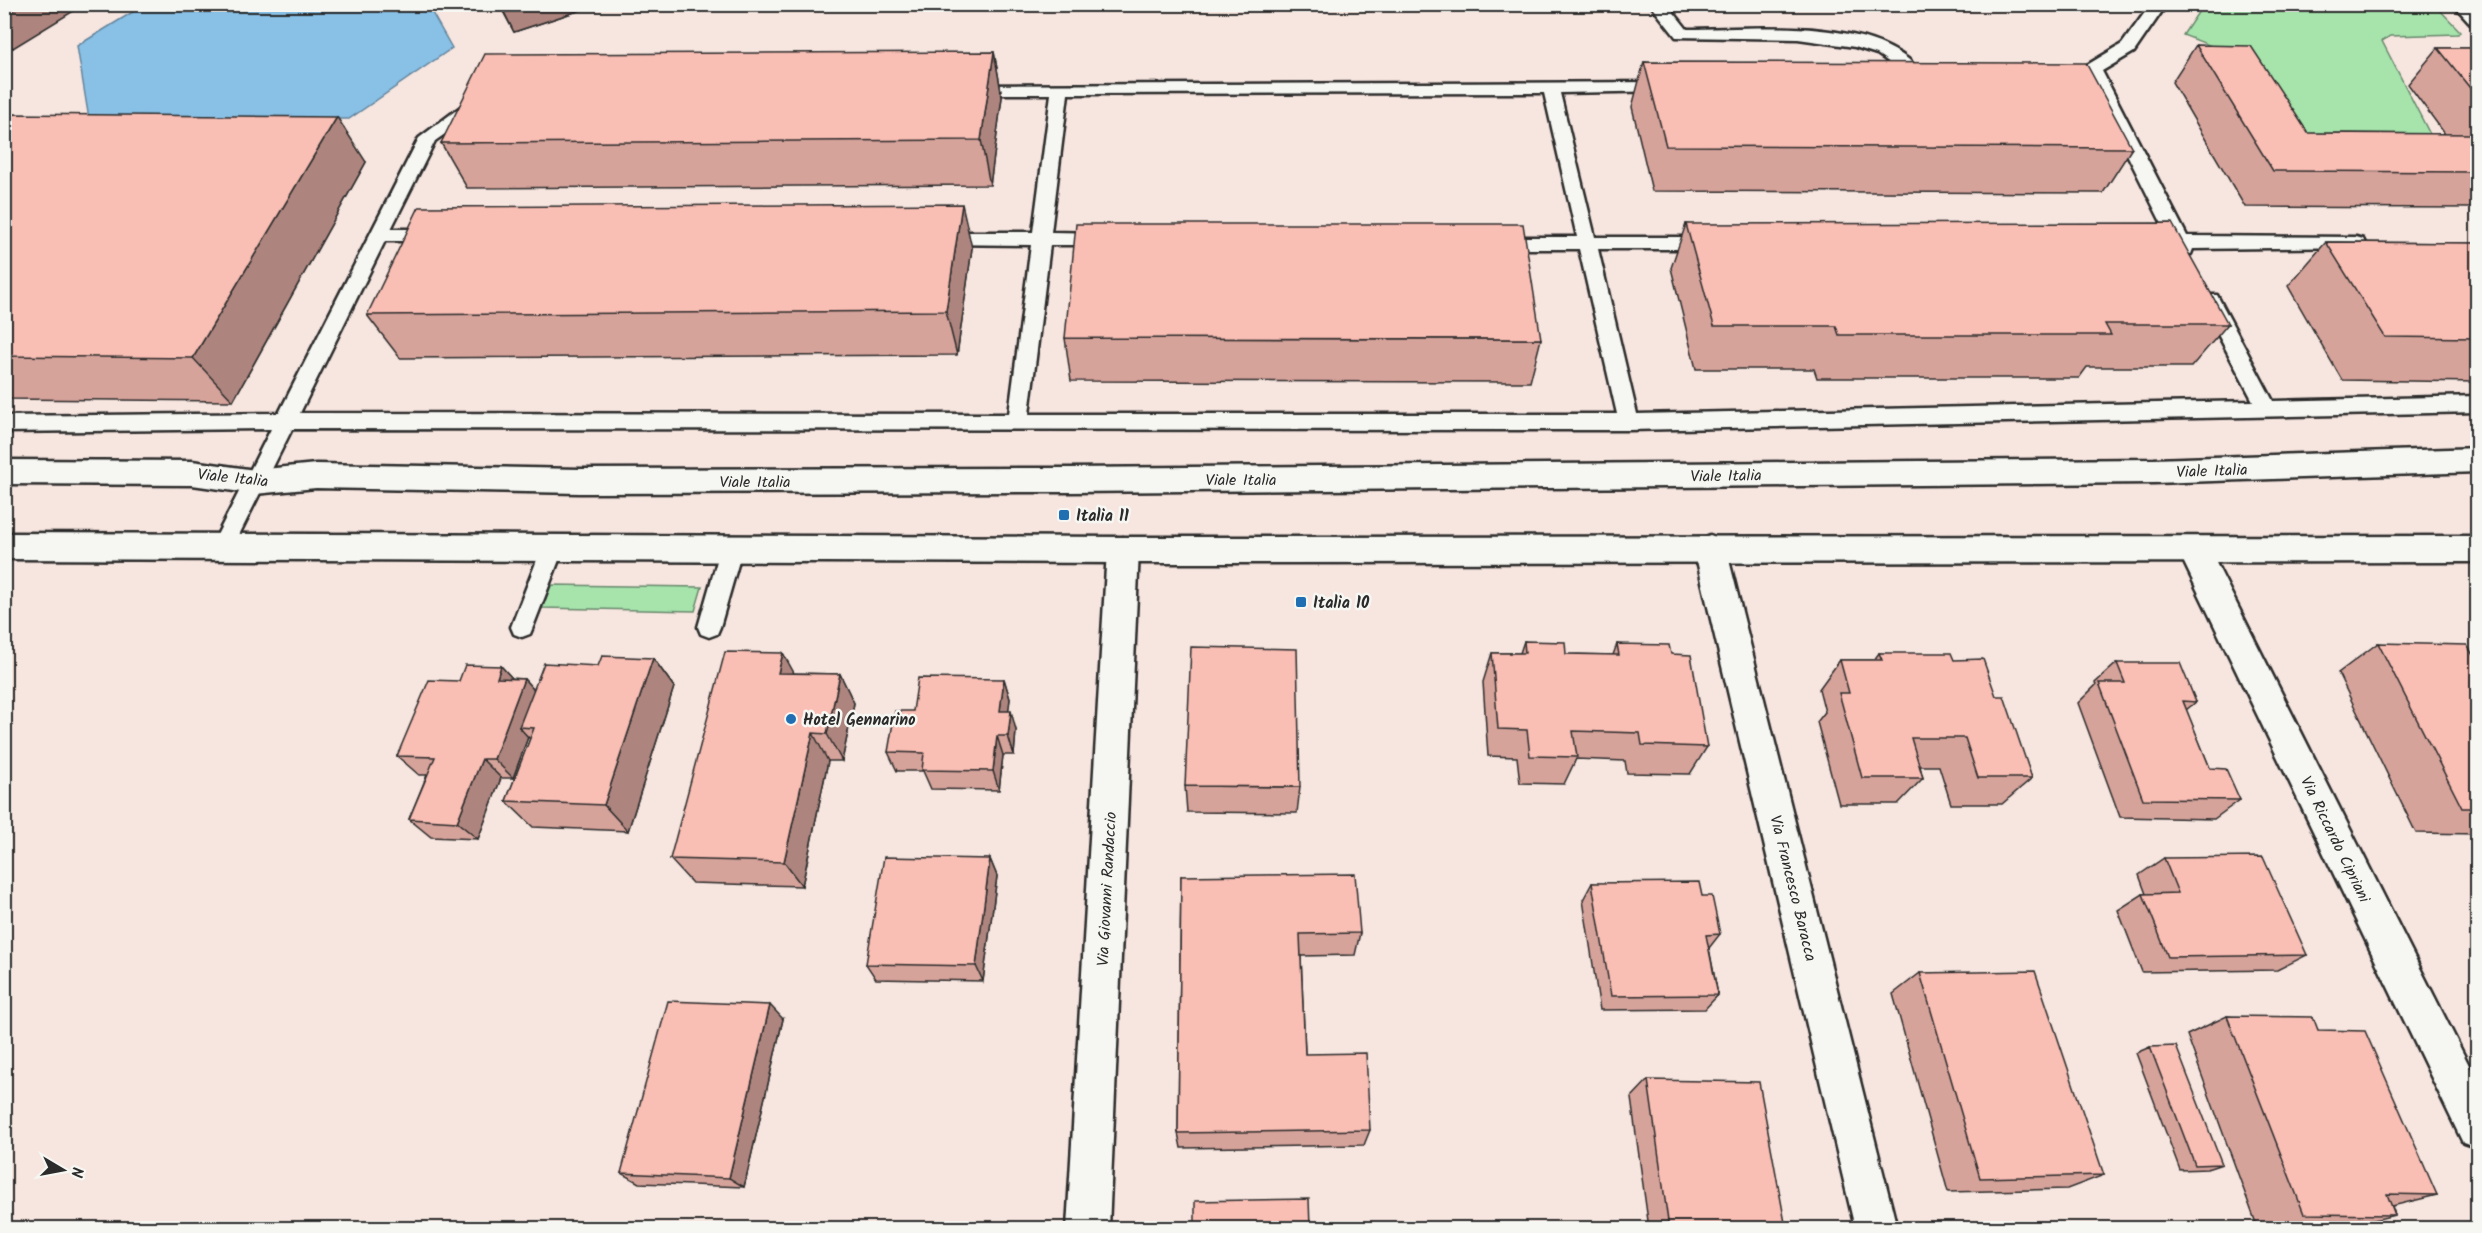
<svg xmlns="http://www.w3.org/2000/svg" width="2482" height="1233" font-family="Kalam,sans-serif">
	<rect width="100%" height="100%" fill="#f7e5df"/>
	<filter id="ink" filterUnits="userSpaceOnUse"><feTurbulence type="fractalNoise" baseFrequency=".0167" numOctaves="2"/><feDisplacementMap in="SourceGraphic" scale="12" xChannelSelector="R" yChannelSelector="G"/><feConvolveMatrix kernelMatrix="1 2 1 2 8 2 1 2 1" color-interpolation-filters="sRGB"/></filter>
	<g filter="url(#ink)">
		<path fill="#a6e4ac" stroke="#68886c" stroke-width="1.5" d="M2203,5H2435L2460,31L2458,34L2390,36L2382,41L2437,148L2281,143L2212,46L2183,35Z
			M549,585L702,587L695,611L541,608Z"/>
		<path fill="#88c0e6" stroke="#63849b" stroke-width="1.5" d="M427,4L452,48L349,119H89L77,46L144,5Z"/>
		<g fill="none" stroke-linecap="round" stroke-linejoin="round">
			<defs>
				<path id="lane" d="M1650,4H1667L1687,29C1751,29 1854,17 1908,59C1916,66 1922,76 1927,85L1919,90L1913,89L1896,67L1877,54L1855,47L1798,39L1676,37Z
					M2151,4H2167L2134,52L2102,71L2187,236L2356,237L2363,239L2365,243L2363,247L2193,249L2191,254H2177L2174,248L2145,246L2143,242L2145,238L2168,236L2088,76L2063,84L2055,79L2057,75L2087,65L2122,44Z
					M2453,4H2470L2478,12V27L2472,25Z
					M1667,82L1675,87L1673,91L1560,93L1595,237H1708L1715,239L1717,243L1715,247L1708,249H1598L1637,414L2253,401L2200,300L2203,295H2217L2273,401L2478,396V412L1629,430L292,429L230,553L222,556L214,553L211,547L271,429L4,432V416L279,413L419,138L471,99H483L485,103L483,107L435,141L391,229H436L442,231L445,235L442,239L436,241H385L300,413L1009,414L1031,245L940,244L933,242L931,238L933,234L940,232H1033L1051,94H971L963,89L965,85ZM1544,93L1577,237H1495L1488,239L1486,243L1488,247L1495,249H1579L1617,414H1029L1050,245H1105L1112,243L1114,239L1112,235L1105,233L1051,232L1068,94Z
					M553,538L561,541L564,547L533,627L530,634L522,637L514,634L511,627L542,547L545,541Z
					M732,538L740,541L743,547L720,627L717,634L709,637L701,634L698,627L721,547L724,541Z"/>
				<path id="street" d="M2478,448V472L2154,483L1069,492L580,493L316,488L255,494L192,485L4,484V460L192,461L255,470L316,464L580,469L1069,468L2154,459Z
					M1710,535L1721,539L1726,548L1897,1228H1855L1694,548L1699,539Z
					M1123,537L1134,541L1139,550L1109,1228H1067L1107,550L1112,541Z
					M2194,537L2205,541L2478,1083V1148L2463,1143L2178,550L2183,541Z"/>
				<path id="secondary" d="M4,533L1123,537L2478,536V562L1123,563L4,559Z"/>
			</defs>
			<use href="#lane" stroke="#2b2b2b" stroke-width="5"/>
			<use href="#street" stroke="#2b2b2b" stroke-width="5"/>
			<use href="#secondary" stroke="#2b2b2b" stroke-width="5"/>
			<path stroke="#2b2b2b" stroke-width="4.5" stroke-dasharray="5 5" stroke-linecap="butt" d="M4,1013L10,1015L4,1029"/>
			<use href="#lane" fill="#f6f6f2" fill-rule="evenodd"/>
			<use href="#street" fill="#f6f6f2" fill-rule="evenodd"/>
			<use href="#secondary" fill="#f6f6f2" fill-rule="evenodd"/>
		</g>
		<path fill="#d6a39b" stroke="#2b2b2b" stroke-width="1.5" d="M4,4L13,48L4,45Z
			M499,4H599L514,32Z
			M2196,45L2308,133L2445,134L2408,84L2438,48H2478V208L2245,207L2172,82Z
			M994,52L1002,97L990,185L467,188L441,143Z
			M1644,62L2132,148L2103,193L1652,191L1632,107Z
			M4,119L366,162L233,401L4,399Z
			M1686,224L2228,324L2191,367H2087L2079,378H1817L1814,369H1696L1671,268Z
			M2326,242L2478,243V382L2342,380L2288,286Z
			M972,248L957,355L400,358L367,315Z
			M1065,338L1541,339L1530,382L1071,381Z
			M1524,641L1566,654L1613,655L1617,644L1671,654L1707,747L1690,774L1627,773L1625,761L1576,759L1564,784L1520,783L1517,757L1488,756L1483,682L1492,653H1520Z
			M2378,643L2478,663V834L2416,833L2338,673Z
			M783,653L793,673L840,674L854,703L842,761H828L802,886L692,883L670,859Z
			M1879,653L1954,660L1996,696L2032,778L2002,804H1951L1939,766H1920L1923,778L1898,804H1839L1817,722L1825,712L1819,689L1840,660H1874Z
			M653,658L674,687L628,831L533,827L506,801L530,739L528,737L513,778H501L478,839L431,837L409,819L427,775H419L397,756L459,681L501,666L512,678L524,679L534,690L598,666Z
			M2117,663L2196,702L2186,710L2210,768L2240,800L2214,819L2120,817L2078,703L2096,685L2095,683Z
			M1004,679L1010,699L1008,711L1016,730L1014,755H1003L999,790L931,789L923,771H897L888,752L913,711Z
			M1185,786L1300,787L1297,813L1187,812Z
			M2164,858L2307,955L2277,970L2142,972L2118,910L2143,894H2146L2139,875Z
			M990,859L997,876L983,981L876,979L866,964Z
			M1181,876L1360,933L1355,955L1301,956L1305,1054L1370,1130L1364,1145L1181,1148L1178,1133Z
			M1592,883L1702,896L1720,934L1709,948L1718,995L1705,1009L1600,1010L1583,900Z
			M1920,973L2104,1175L2067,1189L1948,1192L1893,994Z
			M2227,1016L2318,1030L2437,1195L2392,1206L2395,1215L2345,1227L2257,1226L2187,1035Z
			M783,1019L744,1187L639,1183L621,1173Z
			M2150,1047L2222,1164L2207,1169L2180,1170L2136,1053Z
			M1648,1080L1786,1228H1649L1631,1098Z"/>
		<path fill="#ae857e" stroke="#2b2b2b" stroke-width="1.5" d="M22,4H85L13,48L4,38V15Z
			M500,4H599L514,32Z
			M994,52L1002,97L990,185L981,140Z
			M337,117L366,162L233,401L193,358Z
			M962,204L972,248L957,355L946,311Z
			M783,653L799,682L778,673Z
			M653,658L674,687L628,831L604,805Z
			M501,666L520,687L497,678Z
			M840,674L854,703L842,761L827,734Z
			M524,679L542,699L519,727L528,737L513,778L494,759Z
			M1004,679L1010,699L1006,731L1000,711Z
			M1011,711L1016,730L1014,755L1008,736Z
			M813,733L828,761L802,886L784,862Z
			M997,736L1003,755L999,790L993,771Z
			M482,759L501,778L478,839L457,822Z
			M990,859L997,876L983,981L976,966Z
			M770,1005L783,1019L744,1187L729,1178Z"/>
		<path fill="#f9beb4" stroke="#2b2b2b" stroke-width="1.5" d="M4,4H22L4,15Z
			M2196,45L2251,46L2308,133L2478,134V172L2273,171Z
			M2438,48H2478V98Z
			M994,52L981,140L441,143L485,54Z
			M1644,62L2086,63L2132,148L1666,146Z
			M8,114L337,117L193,358L4,356V119Z
			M962,204L946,311L367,315L419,207Z
			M2172,223L2228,324H2105L2111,335H1839L1836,326H1714L1686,224Z
			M1076,224H1523L1541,339L1065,338Z
			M2326,242L2478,243V338L2385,337Z
			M1524,641L1565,642L1566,654L1619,655L1617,644L1669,645L1671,654L1691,655L1707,747L1642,745L1640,733L1573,731L1577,757L1530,756L1527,730L1498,729L1492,653H1525Z
			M2378,643L2467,645L2478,663V808H2462Z
			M1191,647L1297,649L1300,787L1185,786Z
			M725,652L783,653L778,673L840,674L827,734L813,733L784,862L670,859Z
			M1879,653H1951L1954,660L1983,659L1996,696H2004L2032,778H1978L1965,738H1911L1923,778H1862L1839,693H1849L1840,660H1882Z
			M602,656L653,658L604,805L506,801L534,728L519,727L544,663L598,666Z
			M2117,663H2180L2196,702L2183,701L2210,768L2226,769L2240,800L2143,799L2099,683H2125Z
			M465,665L501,666L497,678L524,679L494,759H482L457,822L409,819L435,757L397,756L429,680L459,681Z
			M918,678L1004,679L1000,711H1011L1008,736H997L993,771L922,770L924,753L888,752L895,711H913Z
			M884,857L990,859L976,966L866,964Z
			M2263,857L2307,955L2168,957L2143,894L2178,893L2164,858Z
			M1355,874L1360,933L1300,934L1305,1054L1366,1053L1370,1130L1178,1133L1181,876Z
			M1699,882L1702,896H1712L1720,934L1706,935L1718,995L1611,996L1592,883Z
			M2035,971L2104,1175L1980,1178L1920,973Z
			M668,1001L770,1005L729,1178L621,1173Z
			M2227,1016L2313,1017L2318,1030L2365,1031L2437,1195L2387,1194L2395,1215L2304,1214Z
			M2176,1046L2222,1164L2195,1165L2150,1047Z
			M1648,1080L1759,1082L1786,1228H1669Z
			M1309,1199L1310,1228H1195V1201Z"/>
	</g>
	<g fill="#1f6fb2" stroke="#f6f6f2" stroke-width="2">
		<rect x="1058" y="509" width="12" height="12" rx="3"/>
		<rect x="1295" y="596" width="12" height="12" rx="3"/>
		<circle cx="791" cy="719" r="6"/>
	</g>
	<g text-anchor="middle" stroke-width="5" stroke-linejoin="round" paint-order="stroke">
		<g font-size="16" fill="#2b2b2b" stroke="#f6f6f2">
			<text transform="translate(2212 470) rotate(-2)" y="6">Viale Italia</text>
			<text transform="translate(1726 475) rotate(-1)" y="6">Viale Italia</text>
			<text transform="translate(233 477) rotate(6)" y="6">Viale Italia</text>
			<text x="1241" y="485">Viale Italia</text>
			<text x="755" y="487">Viale Italia</text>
			<text transform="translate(2336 839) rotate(64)" y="6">Via Riccardo Cipriani</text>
			<text transform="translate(1794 888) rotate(76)" y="6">Via Francesco Baracca</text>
			<text transform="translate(1106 889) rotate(-87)" y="6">Via Giovanni Randaccio</text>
		</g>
		<g font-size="16" font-weight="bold" fill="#2b2b2b" stroke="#f6f6f2" text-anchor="start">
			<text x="1076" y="521">Italia 11</text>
			<text x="1313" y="608">Italia 10</text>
			<text x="803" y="725">Hotel Gennarino</text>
		</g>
	</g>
	<rect width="2482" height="1233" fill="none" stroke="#f6f6f2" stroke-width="24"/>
	<rect x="12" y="12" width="2458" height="1209" fill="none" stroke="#2b2b2b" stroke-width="2" filter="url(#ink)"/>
	<g transform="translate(63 1170) rotate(100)" stroke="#f6f6f2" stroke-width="4.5" paint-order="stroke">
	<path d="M0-4.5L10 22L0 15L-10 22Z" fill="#2b2b2b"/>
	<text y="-9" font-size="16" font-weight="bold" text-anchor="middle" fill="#2b2b2b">N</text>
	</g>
</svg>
